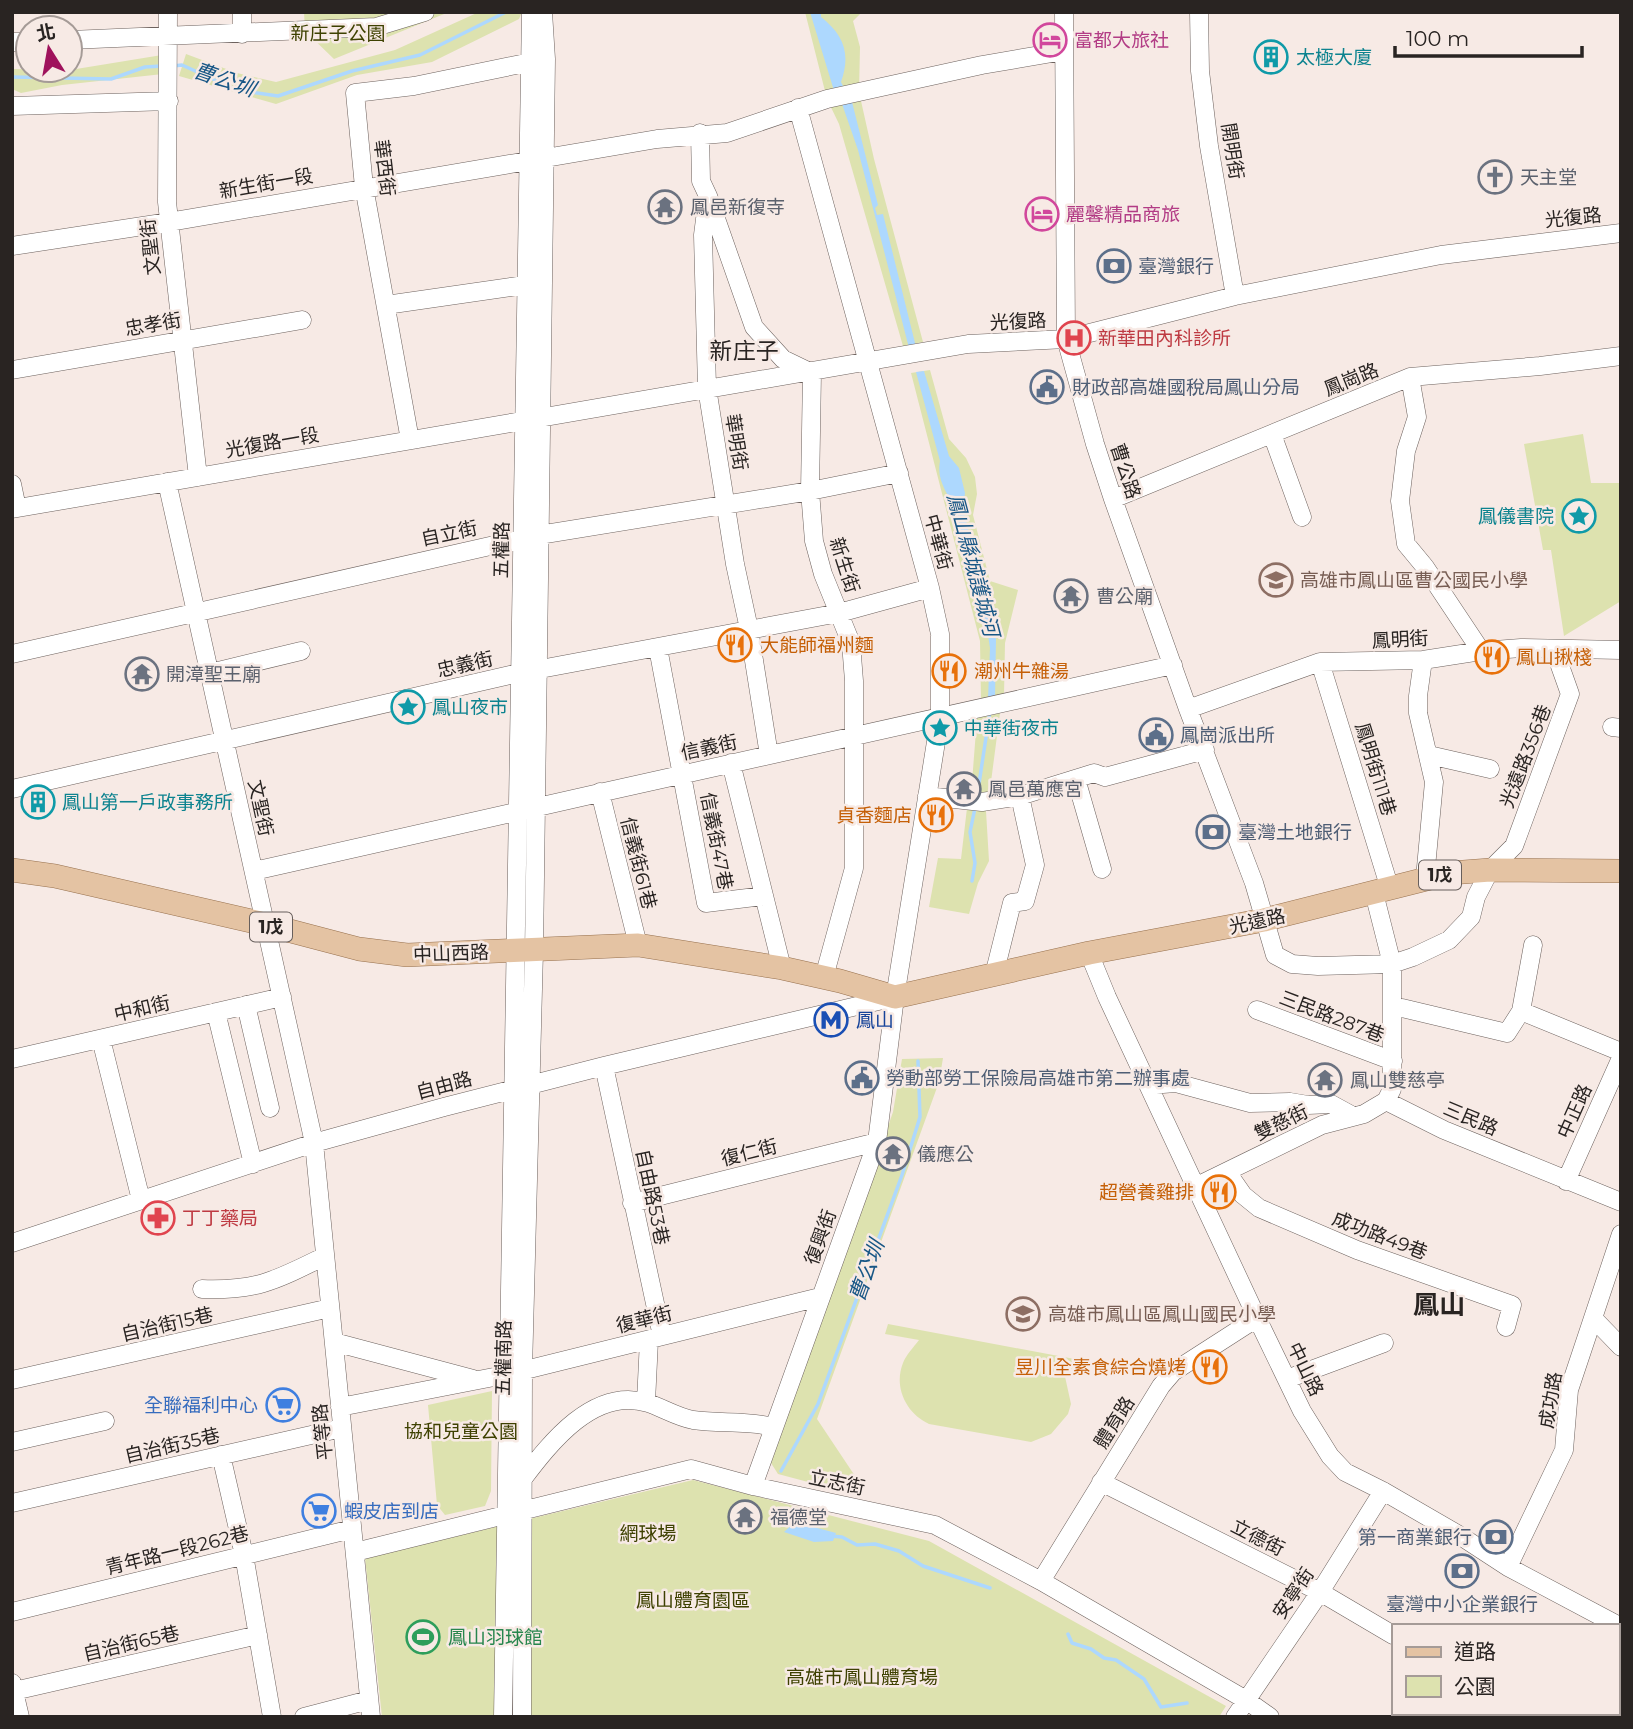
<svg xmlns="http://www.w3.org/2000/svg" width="1633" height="1729" font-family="Montserrat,'Noto Sans TC',sans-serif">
	<rect width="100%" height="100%" fill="#f7eae5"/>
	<path fill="#dde2af" d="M304,12H449L334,59L305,31Z
		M479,12H522L519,19L432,62L357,75L276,104L179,76L186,54L237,73L276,82L395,50Z
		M805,12H862L853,21L860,47L859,92L874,159L923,342L903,346L839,124L827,99Z
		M162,55L163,74L62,85L21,93L12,89V69L70,70Z
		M930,370L949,439L966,458L975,477L977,494L973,515L990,581L1018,590L1005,643L1004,696L981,701L980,641L911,373Z
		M1583,434L1591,483H1621V601L1564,636L1551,550H1543L1524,444Z
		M1000,713L989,797L971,795L977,718Z
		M967,808L986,811L989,861L978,883L969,914L929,907L938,858L961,859Z
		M943,1058L939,1082L817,1419L859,1482L857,1495L778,1474L771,1463L893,1112L902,1059Z
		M888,1324L1080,1360L1078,1370L1058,1368L1064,1372L1071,1404L1068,1414L1051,1434L1031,1442L929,1424C907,1414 893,1388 903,1363C906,1355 913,1348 919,1340L885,1334Z
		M492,1391L491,1491L485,1506L445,1515L437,1505L428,1405Z
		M693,1480L929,1541L1226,1706L1219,1717H382L365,1558Z"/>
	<path fill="#add8fe" d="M810,12H821V17C844,35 851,54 841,82L846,92L835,94Z
		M852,102L878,205L875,208L877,215L883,214L916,347L909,348L858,150L842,104Z
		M924,371L949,456L959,468L965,493L963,509L996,639L995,698L988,699L990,648L987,629C976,590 967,551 955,512C949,493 936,482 940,461L916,372Z
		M795,1522L836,1533L833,1541L814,1542L784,1532Z"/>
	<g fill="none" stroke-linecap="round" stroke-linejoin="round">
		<path stroke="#add8fe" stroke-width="3.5" d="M173,66L182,65L237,90L278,96L352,71L420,55L506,12
			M12,77L111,79L145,67L162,66
			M977,797L990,711
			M972,881L975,863L970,832L975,808
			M781,1471L818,1404L902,1175L920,1117L918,1061
			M830,1536L842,1537L857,1545L875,1544L899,1551L923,1566L990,1588
			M1068,1634L1072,1643L1091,1649L1104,1658L1116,1660L1144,1679L1161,1707L1187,1703"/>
		<defs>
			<path id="minor" d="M168,12L167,202L198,477
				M242,12V34
				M1064,12L1066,339L1095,444L1113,499L1188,709L1254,883L1275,955L1292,964L1318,966L1392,964L1413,957L1449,940L1471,917L1476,897L1490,870L1514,846L1570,694L1554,649
				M1199,12L1200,71L1209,146L1235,296
				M70,40L376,27L425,12
				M12,42H28
				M12,106L169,101
				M700,133L701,181L708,196L703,235L707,388L735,564L749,629L769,755
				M708,196L754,327L783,359L812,373L810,491L814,541L823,574L851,643L854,681V868L824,977
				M12,246L169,222L657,139L727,133L827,99L982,65L1064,51
				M386,305L525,285
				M12,370L302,320
				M1410,377L1417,417L1406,451L1400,501L1406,544L1425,567L1481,651
				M1272,434L1302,517
				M410,440L364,187L355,93L414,86L540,60
				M167,482L314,1143L371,1717
				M12,484L17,508
				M1113,499L1410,377L1540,366L1621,356
				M12,509L968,344L1066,339L1235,296L1441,255L1621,233
				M658,648L706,903L764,896
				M12,654L539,535L810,491L899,473
				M1423,660L1418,696V713L1434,782L1425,878
				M1320,662L1390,889
				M210,673L301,651
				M1188,709L1320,662L1423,660L1481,651L1521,648L1621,650
				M1612,727L1621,728
				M1429,755L1490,769
				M731,763L782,968
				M1076,779L1102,869
				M12,789L519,673L839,613L930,588
				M600,792L638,945
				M927,796L982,802L1020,796L1094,773L1105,777L1205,750
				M254,871C560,801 867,734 1173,665
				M1533,945L1521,1011L1621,1052
				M1089,953L1107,997L1257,1318L1302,1411L1330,1456L1345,1472L1383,1491L1459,1535L1508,1567L1621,1627
				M994,975L1012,903L1025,901L1035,865L1020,796
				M246,1005L270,1108
				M1257,1010L1393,1061
				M1392,1010L1402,1008L1507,1033L1521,1011
				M216,1012L253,1164
				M101,1039L141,1200
				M12,1059L282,997
				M604,1066L662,1336
				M1149,1085L1176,1083L1250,1103L1290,1102L1308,1105L1331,1104L1353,1116
				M1386,1101L1444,1130L1621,1202
				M1227,1172L1243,1195L1259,1208L1357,1250L1512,1305L1506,1327
				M1566,1181L1621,1058
				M1197,1186L1322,1125L1364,1114L1386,1101L1392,1089V964L1374,893
				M632,1203L877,1142
				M12,1243L314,1143L444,1107L604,1066L895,997
				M202,1289C258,1291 276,1280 325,1256
				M1593,1318L1621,1347
				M334,1342L473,1379
				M1287,1379L1384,1343
				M12,1380L330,1308
				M646,1402L649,1340
				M340,1407L509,1374L820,1297
				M12,1442L105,1421
				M221,1455L244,1555L272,1717
				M522,1480C550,1443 594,1386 648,1403C663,1408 677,1417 693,1420C721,1424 746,1420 774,1427
				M1101,1482L1320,1592L1393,1635
				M753,1486L877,1142L895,997L940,717V634L930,588L798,108
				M12,1503L342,1428
				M355,1552L691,1469L753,1486L935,1525L1041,1581L1246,1700L1270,1717
				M1508,1567L1564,1450L1569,1390L1621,1234
				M1041,1581L1161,1386L1173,1372L1257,1318
				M12,1612L352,1529
				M12,1683L20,1717
				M14,1691L258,1635
				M1530,1713L1537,1717
				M304,1717L369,1700
				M503,1717L531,12
				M522,1717L523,1370L534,951L546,59L543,12
				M1235,1717L1320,1592L1383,1491
				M1493,1717L1494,1713"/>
			<path id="major" d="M12,870L55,876L260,923L359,949L407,955L638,945L782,968L840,981L895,997L1089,953L1264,920L1450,873L1490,870L1621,871
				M1617,1707L1621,1702"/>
		</defs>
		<use href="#minor" stroke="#6d625e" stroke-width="19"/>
		<use href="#major" stroke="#97714e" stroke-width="24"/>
		<use href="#minor" stroke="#fff" stroke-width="18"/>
		<use href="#major" stroke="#e4c3a3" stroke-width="23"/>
	</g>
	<defs>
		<symbol id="hotel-ring" viewBox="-11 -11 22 22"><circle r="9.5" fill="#f7eae5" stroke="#d1479c" stroke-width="1.5"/><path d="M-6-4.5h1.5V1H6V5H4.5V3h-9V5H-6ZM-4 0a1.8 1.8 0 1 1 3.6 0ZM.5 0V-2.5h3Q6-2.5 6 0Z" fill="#d1479c"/></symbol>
		<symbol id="building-ring" viewBox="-11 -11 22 22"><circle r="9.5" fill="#f7eae5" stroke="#0f9aa8" stroke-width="1.5"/><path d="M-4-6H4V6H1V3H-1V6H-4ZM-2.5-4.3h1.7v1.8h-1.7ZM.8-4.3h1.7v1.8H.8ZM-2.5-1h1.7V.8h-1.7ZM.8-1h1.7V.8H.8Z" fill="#0f9aa8"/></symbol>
		<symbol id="church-ring" viewBox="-11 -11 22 22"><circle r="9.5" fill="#f7eae5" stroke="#6b7280" stroke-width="1.5"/><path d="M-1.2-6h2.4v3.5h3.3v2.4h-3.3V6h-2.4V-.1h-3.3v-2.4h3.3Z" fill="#6b7280"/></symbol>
		<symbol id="temple-ring" viewBox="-11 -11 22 22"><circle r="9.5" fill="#f7eae5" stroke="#6b7280" stroke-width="1.5"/><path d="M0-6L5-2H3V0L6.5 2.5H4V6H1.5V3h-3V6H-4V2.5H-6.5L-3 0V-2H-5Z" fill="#6b7280"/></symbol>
		<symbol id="bank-ring" viewBox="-11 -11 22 22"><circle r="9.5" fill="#f7eae5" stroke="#5c6f8a" stroke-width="1.5"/><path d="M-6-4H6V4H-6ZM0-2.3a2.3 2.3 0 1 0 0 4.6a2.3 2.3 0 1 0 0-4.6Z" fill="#5c6f8a"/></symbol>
		<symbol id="hospital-ring" viewBox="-11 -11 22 22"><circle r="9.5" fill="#f7eae5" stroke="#e0444e" stroke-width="1.5"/><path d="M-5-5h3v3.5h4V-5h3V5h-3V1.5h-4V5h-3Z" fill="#e0444e"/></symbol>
		<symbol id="civic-ring" viewBox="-11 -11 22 22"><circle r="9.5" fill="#f7eae5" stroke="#5c6f8a" stroke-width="1.5"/><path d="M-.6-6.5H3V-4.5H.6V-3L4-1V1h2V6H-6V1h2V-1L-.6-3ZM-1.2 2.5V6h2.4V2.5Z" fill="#5c6f8a"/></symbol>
		<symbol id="sight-ring" viewBox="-11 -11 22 22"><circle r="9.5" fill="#f7eae5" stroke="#0f9aa8" stroke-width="1.5"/><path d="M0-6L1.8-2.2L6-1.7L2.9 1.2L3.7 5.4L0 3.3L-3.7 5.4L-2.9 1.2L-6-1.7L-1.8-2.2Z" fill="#0f9aa8"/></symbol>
		<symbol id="school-ring" viewBox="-11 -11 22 22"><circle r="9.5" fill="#f7eae5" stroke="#8d6e63" stroke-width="1.5"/><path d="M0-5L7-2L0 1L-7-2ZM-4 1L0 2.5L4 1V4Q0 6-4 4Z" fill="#8d6e63"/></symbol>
		<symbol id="restaurant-ring" viewBox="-11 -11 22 22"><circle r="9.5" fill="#f7eae5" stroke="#e8710a" stroke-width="1.5"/><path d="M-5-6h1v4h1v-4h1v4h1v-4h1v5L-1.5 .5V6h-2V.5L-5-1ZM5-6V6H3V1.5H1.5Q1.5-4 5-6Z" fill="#e8710a"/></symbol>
		<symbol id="metro-ring" viewBox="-11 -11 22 22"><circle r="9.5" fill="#f7eae5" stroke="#1a4fb4" stroke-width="1.5"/><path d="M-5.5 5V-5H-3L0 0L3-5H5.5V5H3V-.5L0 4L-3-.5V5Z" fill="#1a4fb4"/></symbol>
		<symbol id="pharmacy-ring" viewBox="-11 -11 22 22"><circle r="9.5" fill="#f7eae5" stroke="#e0444e" stroke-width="1.5"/><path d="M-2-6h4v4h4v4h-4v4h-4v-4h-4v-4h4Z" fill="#e0444e"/></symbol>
		<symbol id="supermarket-ring" viewBox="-11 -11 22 22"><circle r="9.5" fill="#f7eae5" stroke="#3f7fe0" stroke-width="1.5"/><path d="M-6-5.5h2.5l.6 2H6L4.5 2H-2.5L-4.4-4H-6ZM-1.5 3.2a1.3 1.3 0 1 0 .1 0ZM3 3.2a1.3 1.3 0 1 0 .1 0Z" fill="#3f7fe0"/></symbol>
		<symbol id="stadium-ring" viewBox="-11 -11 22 22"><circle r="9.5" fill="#f7eae5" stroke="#2e9e5b" stroke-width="1.5"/><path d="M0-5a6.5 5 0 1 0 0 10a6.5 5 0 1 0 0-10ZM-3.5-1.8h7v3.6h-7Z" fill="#2e9e5b"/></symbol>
	</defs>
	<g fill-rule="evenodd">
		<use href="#hotel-ring" x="1031" y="21" width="38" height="38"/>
		<use href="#building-ring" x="1252" y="38" width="38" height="38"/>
		<use href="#church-ring" x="1476" y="158" width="38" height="38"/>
		<use href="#temple-ring" x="646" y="188" width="38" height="38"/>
		<use href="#hotel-ring" x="1023" y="195" width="38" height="38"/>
		<use href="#bank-ring" x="1095" y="247" width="38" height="38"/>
		<use href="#hospital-ring" x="1055" y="319" width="38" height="38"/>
		<use href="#civic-ring" x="1028" y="368" width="38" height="38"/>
		<use href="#sight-ring" x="1560" y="497" width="38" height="38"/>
		<use href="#school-ring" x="1257" y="561" width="38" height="38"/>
		<use href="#temple-ring" x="1052" y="577" width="38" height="38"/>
		<use href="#restaurant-ring" x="716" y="626" width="38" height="38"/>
		<use href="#restaurant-ring" x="1473" y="638" width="38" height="38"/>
		<use href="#restaurant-ring" x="930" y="652" width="38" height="38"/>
		<use href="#temple-ring" x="123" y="655" width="38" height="38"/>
		<use href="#sight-ring" x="389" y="688" width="38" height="38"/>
		<use href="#sight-ring" x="921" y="709" width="38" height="38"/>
		<use href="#civic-ring" x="1137" y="716" width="38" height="38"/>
		<use href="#temple-ring" x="945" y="770" width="38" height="38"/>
		<use href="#building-ring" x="19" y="783" width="38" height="38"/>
		<use href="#restaurant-ring" x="917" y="796" width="38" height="38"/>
		<use href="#bank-ring" x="1194" y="813" width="38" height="38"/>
		<use href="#metro-ring" x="812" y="1001" width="38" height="38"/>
		<use href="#civic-ring" x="843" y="1059" width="38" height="38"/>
		<use href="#temple-ring" x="1306" y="1061" width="38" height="38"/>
		<use href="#temple-ring" x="874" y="1135" width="38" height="38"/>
		<use href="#restaurant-ring" x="1200" y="1173" width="38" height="38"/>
		<use href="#pharmacy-ring" x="139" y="1199" width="38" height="38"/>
		<use href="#school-ring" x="1004" y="1295" width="38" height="38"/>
		<use href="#restaurant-ring" x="1191" y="1348" width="38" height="38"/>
		<use href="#supermarket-ring" x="264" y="1386" width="38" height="38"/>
		<use href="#supermarket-ring" x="300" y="1492" width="38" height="38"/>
		<use href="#temple-ring" x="726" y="1498" width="38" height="38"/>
		<use href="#bank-ring" x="1477" y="1518" width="38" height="38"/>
		<use href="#bank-ring" x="1443" y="1552" width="38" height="38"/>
		<use href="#stadium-ring" x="404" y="1618" width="38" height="38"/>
	</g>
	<g text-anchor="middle" stroke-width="5" stroke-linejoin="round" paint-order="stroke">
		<g fill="#f7eae5" stroke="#675f5c" stroke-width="2">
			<rect x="1419" y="860.5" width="42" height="29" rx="5"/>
			<rect x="250" y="912.5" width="42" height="29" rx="5"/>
		</g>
		<g font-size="18" font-weight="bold" fill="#292422">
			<text x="1440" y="881">1戊</text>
			<text x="271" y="933">1戊</text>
		</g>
		<g font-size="19" fill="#3e4101" stroke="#f7eae5">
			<text x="338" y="40">新庄子公園</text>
			<text x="461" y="1438">協和兒童公園</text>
			<text x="648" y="1540">網球場</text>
			<text x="693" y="1607">鳳山體育園區</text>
			<text x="862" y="1684">高雄市鳳山體育場</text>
		</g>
		<g font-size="19" fill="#b23c85" stroke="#f7eae5" text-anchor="start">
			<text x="1074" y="47">富都大旅社</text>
			<text x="1066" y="221">麗馨精品商旅</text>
		</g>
		<g font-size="19" fill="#0d838f" stroke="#f7eae5" text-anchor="start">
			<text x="1296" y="64">太極大廈</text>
			<text x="1554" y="523" text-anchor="end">鳳儀書院</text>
			<text x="432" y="714">鳳山夜市</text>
			<text x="964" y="735">中華街夜市</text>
			<text x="62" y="809">鳳山第一戶政事務所</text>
		</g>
		<g font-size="19" fill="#292422" stroke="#f7eae5">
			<text transform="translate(1233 151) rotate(81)" y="7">開明街</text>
			<text transform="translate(385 168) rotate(83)" y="7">華西街</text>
			<text transform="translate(266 183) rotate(-10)" y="7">新生街一段</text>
			<text transform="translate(1573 217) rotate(-6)" y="7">光復路</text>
			<text transform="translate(150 247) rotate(-96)" y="7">文聖街</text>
			<text transform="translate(1018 321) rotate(-3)" y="7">光復路</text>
			<text transform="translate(153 324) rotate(-10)" y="7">忠孝街</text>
			<text transform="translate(1351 379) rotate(-22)" y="7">鳳崗路</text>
			<text transform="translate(272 442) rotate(-10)" y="7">光復路一段</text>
			<text transform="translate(737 442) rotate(81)" y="7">華明街</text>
			<text transform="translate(1126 471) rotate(72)" y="7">曹公路</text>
			<text transform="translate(449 533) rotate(-12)" y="7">自立街</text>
			<text transform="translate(939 542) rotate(75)" y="7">中華街</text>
			<text transform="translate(501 550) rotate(-89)" y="7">五權路</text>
			<text transform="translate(845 565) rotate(72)" y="7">新生街</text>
			<text transform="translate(1400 639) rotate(-3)" y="7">鳳明街</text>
			<text transform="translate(465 664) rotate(-13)" y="7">忠義街</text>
			<text transform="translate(709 747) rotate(-12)" y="7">信義街</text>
			<text transform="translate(1525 756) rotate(-69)" y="7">光遠路356巷</text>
			<text transform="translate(1376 769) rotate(73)" y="7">鳳明街111巷</text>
			<text transform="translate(261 808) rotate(78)" y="7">文聖街</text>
			<text transform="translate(717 841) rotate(79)" y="7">信義街47巷</text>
			<text transform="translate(639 863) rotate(76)" y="7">信義街61巷</text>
			<text transform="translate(1257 921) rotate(-12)" y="7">光遠路</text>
			<text transform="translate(451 953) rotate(-2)" y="7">中山西路</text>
			<text transform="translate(142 1008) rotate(-13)" y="7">中和街</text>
			<text transform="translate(1332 1016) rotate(21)" y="7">三民路287巷</text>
			<text transform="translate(444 1085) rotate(-15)" y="7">自由路</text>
			<text transform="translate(1574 1111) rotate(-66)" y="7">中正路</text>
			<text transform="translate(1471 1118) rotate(23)" y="7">三民路</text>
			<text transform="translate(1281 1122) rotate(-26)" y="7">雙慈街</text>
			<text transform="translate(749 1152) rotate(-14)" y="7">復仁街</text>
			<text transform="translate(653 1197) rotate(78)" y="7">自由路53巷</text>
			<text transform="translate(1380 1235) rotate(21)" y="7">成功路49巷</text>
			<text transform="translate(820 1237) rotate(-70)" y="7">復興街</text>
			<text transform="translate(644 1319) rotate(-14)" y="7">復華街</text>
			<text transform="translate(167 1324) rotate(-13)" y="7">自治街15巷</text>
			<text transform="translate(503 1358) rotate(-89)" y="7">五權南路</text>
			<text transform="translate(1306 1369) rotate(64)" y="7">中山路</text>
			<text transform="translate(1550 1400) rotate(-81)" y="7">成功路</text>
			<text transform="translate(1114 1422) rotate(-58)" y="7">體育路</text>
			<text transform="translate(322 1432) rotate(-96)" y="7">平等路</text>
			<text transform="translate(172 1445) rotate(-13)" y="7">自治街35巷</text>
			<text transform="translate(837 1482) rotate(12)" y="7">立志街</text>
			<text transform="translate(1258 1537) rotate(27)" y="7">立德街</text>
			<text transform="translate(177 1550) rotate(-14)" y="7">青年路一段262巷</text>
			<text transform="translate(1293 1593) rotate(-56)" y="7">安寧街</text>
			<text transform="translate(131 1643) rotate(-13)" y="7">自治街65巷</text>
		</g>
		<g font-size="19" fill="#5b616d" stroke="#f7eae5" text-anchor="start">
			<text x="1520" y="184">天主堂</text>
			<text x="690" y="214">鳳邑新復寺</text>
			<text x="1096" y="603">曹公廟</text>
			<text x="166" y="681">開漳聖王廟</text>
			<text x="988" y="796">鳳邑萬應宮</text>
			<text x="1350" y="1087">鳳山雙慈亭</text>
			<text x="917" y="1161">儀應公</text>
			<text x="770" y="1524">福德堂</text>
		</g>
		<g font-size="19" fill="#4e5e75" stroke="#f7eae5" text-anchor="start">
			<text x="1138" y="273">臺灣銀行</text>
			<text x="1072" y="394">財政部高雄國稅局鳳山分局</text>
			<text x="1180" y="742">鳳崗派出所</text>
			<text x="1238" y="839">臺灣土地銀行</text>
			<text x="886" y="1085">勞動部勞工保險局高雄市第二辦事處</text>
			<text x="1472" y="1544" text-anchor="end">第一商業銀行</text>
			<text x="1462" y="1611" text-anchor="middle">臺灣中小企業銀行</text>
		</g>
		<g font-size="19" fill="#be3a42" stroke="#f7eae5" text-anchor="start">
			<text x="1098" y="345">新華田內科診所</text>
			<text x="182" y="1225">丁丁藥局</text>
		</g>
		<g font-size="19" fill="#785e54" stroke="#f7eae5" text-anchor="start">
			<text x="1300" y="587">高雄市鳳山區曹公國民小學</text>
			<text x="1048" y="1321">高雄市鳳山區鳳山國民小學</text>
		</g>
		<g font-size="19" fill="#c56008" stroke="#f7eae5" text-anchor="start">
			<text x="760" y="652">大能師福州麵</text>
			<text x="1516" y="664">鳳山揪棧</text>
			<text x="974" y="678">潮州牛雜湯</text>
			<text x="912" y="822" text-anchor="end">貞香麵店</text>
			<text x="1194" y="1199" text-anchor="end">超營養雞排</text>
			<text x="1186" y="1374" text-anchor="end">昱川全素食綜合燒烤</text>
		</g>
		<g font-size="19" fill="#164399" stroke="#f7eae5" text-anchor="start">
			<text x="856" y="1027">鳳山</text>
		</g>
		<g font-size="19" fill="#366cbe" stroke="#f7eae5" text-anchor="end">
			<text x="258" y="1412">全聯福利中心</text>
			<text x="344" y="1518" text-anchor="start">蝦皮店到店</text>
		</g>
		<g font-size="19" fill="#27864d" stroke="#f7eae5" text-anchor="start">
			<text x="448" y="1644">鳳山羽球館</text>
		</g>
		<g font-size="21" font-style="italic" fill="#185786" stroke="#f7eae5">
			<text transform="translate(224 80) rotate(19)" y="7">曹公圳</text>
			<text transform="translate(973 565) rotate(75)" y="7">鳳山縣城護城河</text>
			<text transform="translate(867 1271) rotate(-70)" y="7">曹公圳</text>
		</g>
		<g font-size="23" fill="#292422" stroke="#f7eae5">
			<text x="744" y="359">新庄子</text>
		</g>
		<g font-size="26" font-weight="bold" fill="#292422" stroke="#f7eae5">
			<text x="1439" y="1314">鳳山</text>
		</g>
	</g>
	<rect width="1633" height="1729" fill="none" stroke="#292422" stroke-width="28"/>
	<rect x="1392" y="1624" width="228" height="91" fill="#f7eae5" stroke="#a59b97" stroke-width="2"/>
	<rect x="1406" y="1647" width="35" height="10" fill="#e4c3a3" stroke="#a59b97" stroke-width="2"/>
	<text x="1454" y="1659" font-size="21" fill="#292422">道路</text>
	<rect x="1406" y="1676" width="35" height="21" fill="#dde2af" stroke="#a59b97" stroke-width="2"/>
	<text x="1454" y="1694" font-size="21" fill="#292422">公園</text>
	<g transform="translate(49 49) rotate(349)"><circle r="33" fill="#f7eae5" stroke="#a59b97" stroke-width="2"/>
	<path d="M0-5L12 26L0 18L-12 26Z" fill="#9f125c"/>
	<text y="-10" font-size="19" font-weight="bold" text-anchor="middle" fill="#292422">北</text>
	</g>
	<path d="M1395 46v10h187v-10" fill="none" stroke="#292422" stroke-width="3.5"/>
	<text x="1406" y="46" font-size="21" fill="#292422" stroke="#f7eae5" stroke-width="5" paint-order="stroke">100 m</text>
</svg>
